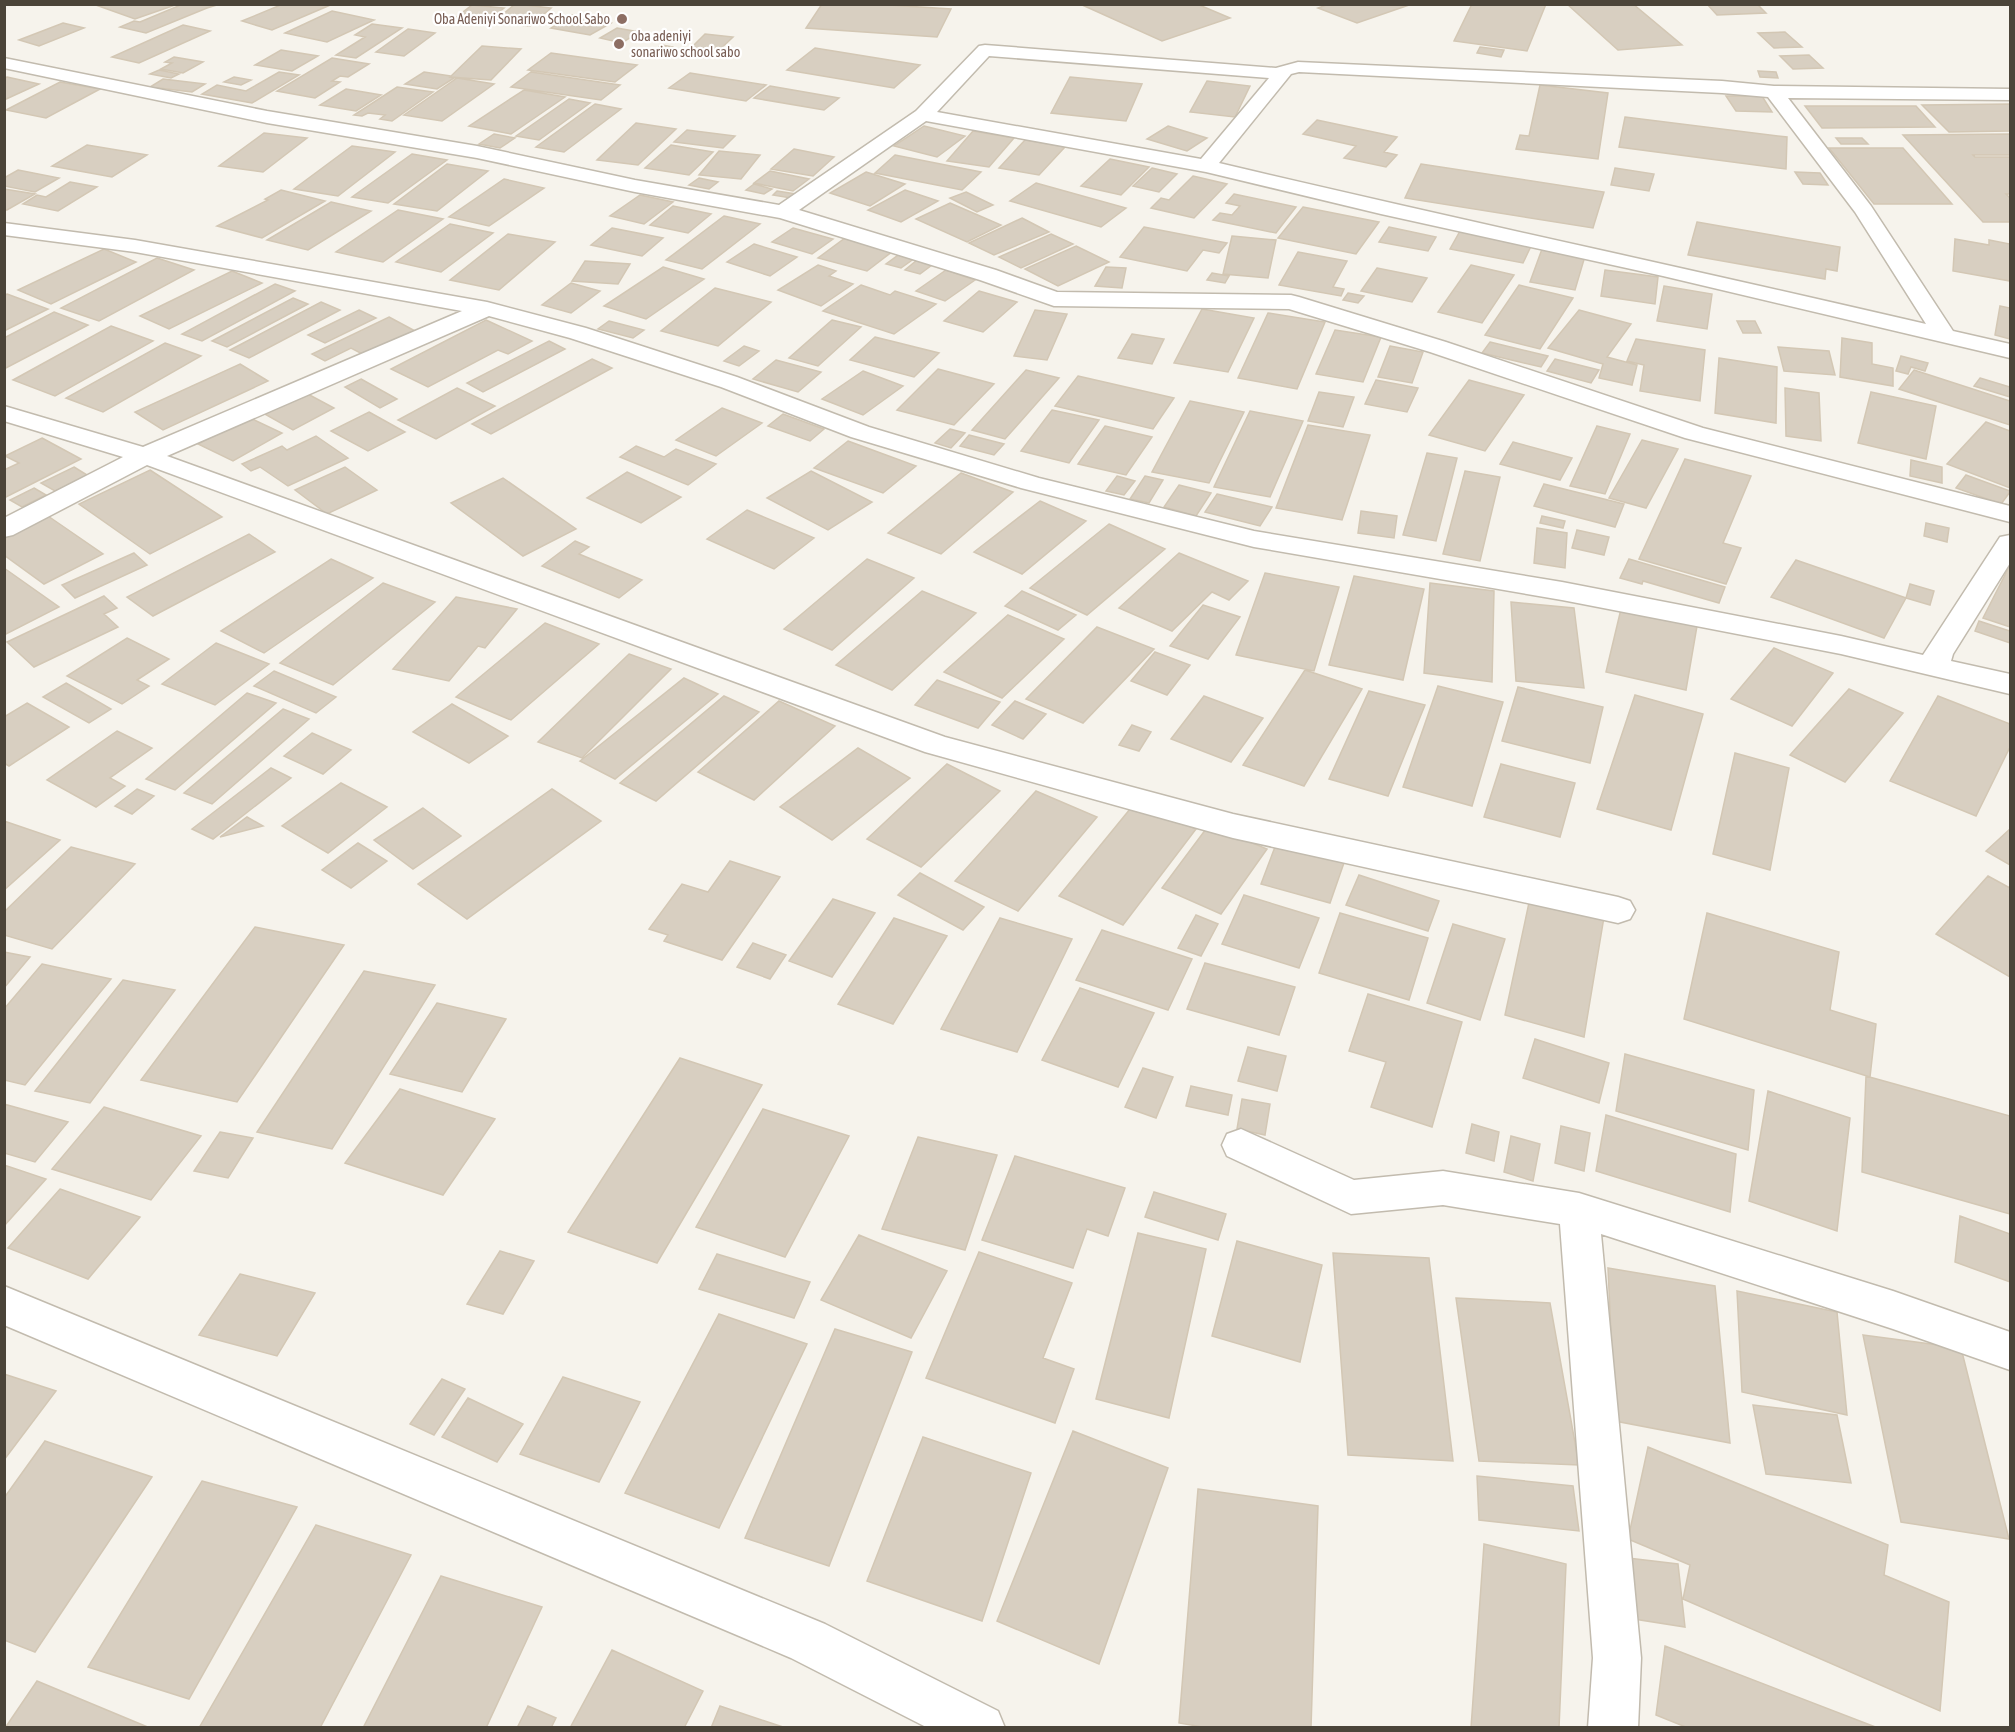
<svg xmlns="http://www.w3.org/2000/svg" width="2015" height="1732" font-family="'Asap Condensed',sans-serif">
	<rect width="100%" height="100%" fill="#f6f3ec"/>
	<path fill="#d8cfc1" stroke="#d3c7b4" stroke-width="1.5" d="M93,4H178L135,19Z
		M183,4H220L207,8L146,33L120,27L134,21L140,22Z
		M283,4H322L328,6L272,30L242,21Z
		M515,4H516L551,8L530,26L493,23Z
		M822,4H873L951,9L937,37L806,28Z
		M1080,4H1197L1230,18L1162,41Z
		M1329,4H1412L1357,23L1318,8Z
		M1472,4H1546L1527,51L1454,41Z
		M1567,4H1633L1682,45L1618,50Z
		M1707,4H1757L1766,13L1717,15Z
		M472,5L504,8L486,22L454,19Z
		M332,11L374,20L327,42L285,33Z
		M572,15L611,23L590,35L551,28Z
		M63,23L84,28L39,46L19,40Z
		M372,24L402,28L356,58L336,55L365,37L355,35Z
		M183,25L210,31L139,63L112,57Z
		M617,28L639,32L622,43L600,38Z
		M408,29L435,33L404,56L376,52Z
		M1785,32L1802,47L1774,48L1758,33Z
		M705,34L733,37L716,53L689,50Z
		M662,45L672,47L660,55L650,53Z
		M482,46L521,49L491,80L450,77Z
		M1480,47L1504,50L1501,57L1477,53Z
		M815,48L920,65L894,88L787,70Z
		M281,50L318,56L292,71L255,65Z
		M551,53L637,65L615,82L528,70Z
		M1809,55L1823,68L1793,69L1780,56Z
		M174,57L203,62L183,73L161,69L172,63L165,62Z
		M332,58L369,64L348,77L340,76L332,81L340,82L315,98L277,91Z
		M159,70L179,74L171,78L150,74Z
		M1758,71L1776,72L1778,78L1760,77Z
		M279,72L299,75L252,103L202,94L217,85L246,91Z
		M424,72L451,76L450,77L454,78L437,89L405,84Z
		M531,72L620,85L601,100L511,87Z
		M690,73L766,85L746,101L669,88Z
		M7,77L39,84L4,100V78Z
		M234,77L251,80L241,85L224,82Z
		M1070,77L1142,84L1126,121L1051,113Z
		M457,78L494,84L442,121L404,115Z
		M163,79L205,84L192,92L150,87Z
		M1207,81L1250,86L1235,117L1190,112Z
		M60,82L100,89L46,118L6,110Z
		M1540,85L1608,93L1598,159L1516,149L1520,135L1529,136Z
		M770,86L839,98L824,110L754,98Z
		M397,87L433,92L392,121L380,119L385,115L368,113L362,116L354,115Z
		M346,89L381,95L356,111L320,105Z
		M524,90L565,97L511,134L469,126Z
		M1726,96H1762L1772,112L1736,111Z
		M569,99L590,103L539,140L516,136Z
		M595,104L621,109L564,152L536,147Z
		M2010,104V131L1949,132L1922,105Z
		M1805,106H1916L1935,127L1822,128Z
		M1625,117L1787,137L1786,169L1619,147Z
		M1317,120L1397,137L1384,152L1397,155L1386,167L1344,158L1356,146L1303,134Z
		M636,123L676,129L638,165L597,160Z
		M924,126L965,136L937,157L894,146Z
		M1168,126L1207,138L1187,151L1147,139Z
		M687,130L735,136L723,148L674,142Z
		M973,131L1014,138L989,167L947,161Z
		M264,133L307,138L263,172L219,166Z
		M494,134L515,138L500,148L479,144Z
		M2010,134V155H1973L1975,157H2010V194H2006L2010,198V222H1983L1903,135Z
		M1836,138H1862L1868,144H1841Z
		M1025,140L1065,147L1039,175L999,168Z
		M87,145L147,155L112,177L52,166Z
		M671,145L713,152L689,175L645,168Z
		M352,146L395,152L338,196L294,189Z
		M1829,148H1903L1952,204H1874Z
		M794,149L834,157L813,176L771,169Z
		M719,151L760,155L741,179L699,175Z
		M412,154L447,160L388,203L352,197Z
		M895,155L981,172L962,190L875,173Z
		M1110,159L1149,167L1121,195L1081,186Z
		M447,164L488,171L437,211L394,204Z
		M1421,164L1604,192L1593,228L1405,198Z
		M1152,168L1177,174L1159,192L1133,186Z
		M1615,168L1654,174L1649,191L1611,185Z
		M18,170L59,178L35,192L4,186V178Z
		M770,171L809,179L793,191L754,183Z
		M866,172L905,184L870,206L830,193Z
		M1795,172L1820,173L1828,185L1803,184Z
		M1193,176L1227,184L1194,218L1151,208L1161,198L1169,200Z
		M699,178L718,182L709,189L689,185Z
		M504,179L544,188L489,226L449,217Z
		M70,182L97,187L58,211L23,204L37,195L46,197Z
		M1036,183L1126,208L1101,227L1010,201Z
		M754,184L772,189L764,194L746,190Z
		M4,189L35,194L7,210H4Z
		M281,190L325,201L262,238L217,226L268,200L265,199Z
		M905,190L938,201L901,222L868,210Z
		M777,191L796,194L791,198L773,195Z
		M966,192L993,205L977,212L950,198Z
		M1234,194L1296,207L1276,233L1213,220L1220,213L1232,215L1240,206L1226,203Z
		M640,195L673,202L644,224L610,216Z
		M331,202L371,211L308,250L267,240Z
		M950,203L1001,225L967,242L916,219Z
		M673,206L711,214L688,233L650,225Z
		M1303,207L1379,222L1356,254L1278,238Z
		M398,210L443,219L383,262L336,252Z
		M724,216L760,224L702,269L666,260Z
		M1022,218L1049,232L994,255L969,243Z
		M1697,222L1840,247L1837,271L1826,269L1825,279L1688,255Z
		M450,224L493,233L441,272L396,262Z
		M1144,227L1227,243L1219,253L1203,250L1187,271L1120,257Z
		M1389,227L1436,237L1428,251L1379,242Z
		M612,228L663,238L642,256L591,245Z
		M793,228L833,239L812,254L772,242Z
		M1460,231L1532,244L1523,263L1450,249Z
		M508,234L555,242L499,290L450,280Z
		M1051,234L1073,244L1021,268L999,257Z
		M849,235L897,248L867,271L818,258Z
		M1232,236L1276,240L1268,278L1223,274Z
		M1955,239L1989,245V240L2010,244V281L1953,271Z
		M754,244L797,257L770,276L727,262Z
		M1076,246L1109,262L1058,286L1025,269Z
		M104,249L136,262L51,304L18,290Z
		M1542,249L1585,256L1575,290L1530,282Z
		M1298,252L1347,261L1333,287L1344,289L1341,296L1279,285Z
		M901,253L915,258L901,268L886,264Z
		M157,258L194,270L99,321L61,308Z
		M917,260L932,265L920,274L905,270Z
		M585,261L630,264L618,284L572,281Z
		M818,265L836,271L829,276L853,284L821,306L778,290Z
		M1471,265L1514,275L1482,323L1438,312Z
		M663,267L704,279L646,319L604,306Z
		M1106,267L1126,268L1122,288L1095,286Z
		M1377,268L1427,278L1412,302L1361,291Z
		M946,270L975,280L945,301L916,291Z
		M1605,270L1658,277L1655,304L1601,296Z
		M232,271L262,283L169,329L140,316Z
		M1212,273L1229,276L1225,283L1207,280Z
		M571,283L600,291L571,313L542,305Z
		M275,284L295,291L202,341L182,334Z
		M861,285L890,295L895,291L936,304L894,334L823,311Z
		M1519,285L1573,298L1540,349L1485,335Z
		M1664,286L1712,294L1707,329L1657,321Z
		M715,288L771,302L718,346L661,331Z
		M979,291L1017,302L983,332L944,321Z
		M1348,293L1364,296L1358,303L1343,300Z
		M7,294L48,309L4,331V296Z
		M293,298L308,304L227,347L212,341Z
		M321,302L340,310L249,358L230,350Z
		M2000,306L2010,308V339L1995,335Z
		M1202,309L1254,318L1228,372L1174,363Z
		M359,310L376,318L325,343L308,335Z
		M1035,310L1067,314L1047,360L1014,356Z
		M1579,310L1631,324L1607,357L1637,365L1632,385L1599,378L1603,364L1548,348Z
		M54,312L88,325L4,369V338Z
		M1268,313L1325,322L1297,389L1238,378Z
		M389,317L417,332L366,356L351,348L325,361L312,354Z
		M486,320L532,341L508,354L498,350L428,387L391,369Z
		M832,320L861,327L818,366L789,358Z
		M609,321L644,330L633,338L598,329Z
		M1737,321H1755L1761,333H1743Z
		M111,326L153,341L55,396L13,380Z
		M1335,330L1381,337L1363,382L1316,374Z
		M1132,334L1164,339L1152,364L1118,358Z
		M875,337L939,353L914,377L850,360Z
		M1842,338L1872,343V364L1893,368V386L1840,377Z
		M1636,339L1705,350L1700,401L1640,391L1644,365L1627,361Z
		M549,341L565,349L483,392L467,383Z
		M1490,342L1548,356L1541,367L1482,353Z
		M165,343L201,356L103,412L66,398Z
		M744,346L759,351L739,366L724,361Z
		M1390,346L1423,352L1412,383L1378,377Z
		M1778,347L1829,351L1835,375L1784,371Z
		M1901,356L1928,363L1925,371L1911,367L1908,374L1896,371Z
		M1719,358L1777,367L1776,423L1715,413Z
		M592,359L612,368L491,434L472,424Z
		M1555,359L1599,370L1591,383L1547,371Z
		M776,360L821,372L798,392L753,379Z
		M240,364L268,381L163,430L135,412Z
		M938,369L994,384L954,425L897,410Z
		M1026,370L1059,378L1005,439L972,430Z
		M1914,370L2010,401V425L1899,389Z
		M863,371L903,386L863,415L822,399Z
		M1078,376L1174,398L1153,429L1055,406Z
		M1980,378L2010,387V397L1974,386Z
		M361,379L397,399L380,408L345,387Z
		M1376,380L1418,388L1407,412L1365,404Z
		M1469,380L1524,395L1485,451L1429,435Z
		M457,388L495,406L436,439L398,420Z
		M1785,388L1819,393L1821,441L1786,436Z
		M304,392L334,408L293,430L263,413Z
		M1319,392L1354,397L1343,427L1308,421Z
		M1871,392L1936,406L1926,459L1858,443Z
		M1190,401L1244,412L1209,483L1152,472Z
		M722,408L762,423L716,456L676,440Z
		M1052,410L1099,420L1069,463L1021,451Z
		M1250,411L1303,421L1270,497L1214,487Z
		M369,412L405,432L368,451L331,431Z
		M783,414L824,429L810,441L768,426Z
		M248,417L282,433L233,461L198,444Z
		M1986,422L2010,431V488L1947,464Z
		M1308,425L1370,435L1342,520L1276,508Z
		M1105,426L1152,437L1126,475L1078,464Z
		M1597,426L1630,434L1605,494L1570,486Z
		M950,429L965,433L951,448L935,443Z
		M969,435L1004,444L994,455L960,446Z
		M316,436L348,458L288,486L260,467L251,471L242,464L282,446L287,450Z
		M42,438L81,459L4,498V470L19,463L5,456Z
		M1642,440L1678,449L1646,508L1609,498Z
		M848,441L916,466L883,493L814,468Z
		M1513,442L1572,458L1560,480L1500,464Z
		M636,446L664,457L676,449L716,464L688,485L620,457Z
		M1427,453L1457,458L1436,541L1403,535Z
		M1685,459L1751,476L1723,543L1741,548L1726,584L1639,559Z
		M1911,460L1942,467V483L1910,476Z
		M74,467L87,475L55,491L41,483Z
		M345,467L377,490L327,514L295,490Z
		M150,470L222,517L150,554L79,504Z
		M811,471L872,502L828,530L767,498Z
		M1465,471L1500,477L1480,561L1443,554Z
		M627,472L681,497L641,523L587,498Z
		M961,473L1013,492L941,554L888,533Z
		M1966,475L2010,491V492L2001,504L1956,488Z
		M1117,476L1135,481L1124,495L1106,491Z
		M1145,476L1163,480L1149,503L1130,499Z
		M503,478L576,529L523,556L451,503Z
		M1544,484L1624,504L1615,527L1534,506Z
		M1179,485L1211,493L1196,516L1164,507Z
		M34,488L46,495L22,507L10,500Z
		M1217,494L1272,507L1260,526L1205,512Z
		M1040,501L1086,521L1022,574L974,552Z
		M747,510L814,538L774,569L707,539Z
		M1361,511L1397,516L1394,538L1358,533Z
		M48,516L103,554L44,584L4,555V537Z
		M1542,516L1565,521L1563,528L1540,523Z
		M1926,523L1949,528L1947,542L1924,536Z
		M1109,524L1165,549L1087,615L1030,588Z
		M1537,528L1567,533L1565,568L1534,563Z
		M1577,530L1609,537L1604,555L1572,548Z
		M249,534L275,552L153,616L127,597Z
		M575,541L589,547L579,554L642,580L619,598L542,566Z
		M134,553L147,565L75,598L62,585Z
		M1179,553L1248,581L1229,600L1212,592L1172,631L1119,608Z
		M331,559L373,578L264,653L221,631Z
		M867,559L914,578L832,650L784,629Z
		M1629,559L1725,587L1719,603L1643,581L1642,584L1620,578Z
		M1796,560L1906,598L1884,638L1771,597Z
		M2010,565V627L1983,618Z
		M4,568L59,607L4,635Z
		M1265,573L1339,587L1314,671L1236,655Z
		M1354,576L1424,589L1403,680L1329,665Z
		M383,583L435,602L333,685L280,663Z
		M1430,583L1494,591L1492,682L1424,673Z
		M1910,584L1934,591L1930,605L1906,598Z
		M922,591L976,613L892,690L836,665Z
		M1022,591L1076,615L1058,630L1005,606Z
		M104,596L117,608L104,614L118,627L34,667L7,642Z
		M456,597L517,609L485,648L478,646L449,681L393,669Z
		M1511,602L1574,608L1584,688L1516,681Z
		M1203,605L1240,617L1208,659L1170,646Z
		M1621,609L1697,626L1686,690L1606,672Z
		M1008,615L1064,639L1002,698L944,672Z
		M1979,621L2010,631V643L1975,631Z
		M545,623L599,644L511,720L456,697Z
		M1097,627L1154,649L1083,723L1026,699Z
		M127,638L169,659L137,680L149,686L122,704L67,676Z
		M216,643L269,664L215,705L162,684Z
		M1774,648L1833,673L1792,726L1731,699Z
		M1155,652L1190,665L1167,695L1131,681Z
		M629,654L671,669L582,758L538,742Z
		M1305,670L1362,689L1304,786L1243,765Z
		M274,671L336,697L316,713L254,686Z
		M684,678L718,694L615,779L580,761Z
		M937,680L1000,702L978,728L915,705Z
		M66,683L111,709L89,723L43,697Z
		M1438,686L1503,702L1472,806L1403,787Z
		M1518,687L1603,707L1590,763L1502,741Z
		M1849,689L1903,713L1845,782L1790,755Z
		M1369,691L1425,705L1388,796L1329,779Z
		M247,693L276,703L175,790L146,779Z
		M1635,695L1703,714L1671,830L1597,809Z
		M724,696L759,712L656,801L620,783Z
		M1204,696L1263,718L1231,762L1171,739Z
		M1938,696L2010,724V747L1976,816L1890,781Z
		M779,701L835,726L754,800L698,772Z
		M1015,701L1046,714L1023,739L992,725Z
		M27,703L69,727L9,766L4,763V717Z
		M452,704L508,736L469,763L413,732Z
		M283,709L309,719L212,804L184,793Z
		M1132,725L1151,732L1139,751L1119,745Z
		M117,731L152,748L110,778L125,786L96,807L47,780Z
		M312,733L351,750L323,774L284,756Z
		M858,748L910,778L832,840L780,807Z
		M1735,753L1789,768L1770,870L1713,854Z
		M947,764L1000,791L921,867L867,839Z
		M1501,764L1575,783L1560,837L1484,817Z
		M271,768L291,778L213,839L192,829Z
		M341,783L387,807L328,853L282,826Z
		M137,789L154,796L132,814L115,806Z
		M552,789L601,821L467,919L418,884Z
		M1036,791L1097,817L1018,911L955,881Z
		M1135,803L1196,829L1123,925L1059,896Z
		M423,808L461,836L413,869L374,840Z
		M247,817L263,826L220,837Z
		M4,821L60,840L4,890Z
		M1209,825L1267,849L1221,914L1162,888Z
		M2010,829V865L1986,851Z
		M1278,839L1346,857L1330,903L1261,884Z
		M358,843L387,861L351,888L322,870Z
		M71,847L135,864L52,949L4,935V912Z
		M730,861L780,877L722,960L664,941L668,935L649,929L682,884L708,892Z
		M920,873L984,907L963,930L898,895Z
		M1359,875L1439,901L1428,931L1346,905Z
		M1988,876L2010,888V977L1936,934Z
		M1244,895L1319,918L1299,968L1222,944Z
		M1530,898L1604,917L1584,1037L1505,1015Z
		M833,899L875,913L832,977L789,961Z
		M1340,913L1428,938L1409,1000L1319,973Z
		M1707,913L1839,952L1830,1010L1876,1024L1870,1077L1684,1019Z
		M1196,915L1218,924L1201,956L1178,948Z
		M894,918L947,936L893,1024L838,1004Z
		M1000,918L1072,939L1017,1052L941,1029Z
		M1453,924L1505,939L1480,1020L1427,1003Z
		M255,927L344,945L237,1102L141,1080Z
		M1102,930L1192,959L1168,1010L1076,980Z
		M753,943L786,955L770,979L737,967Z
		M4,952L30,957L4,988Z
		M1205,963L1295,987L1279,1035L1187,1009Z
		M42,964L111,979L25,1085L4,1080V1009Z
		M364,971L435,985L332,1149L257,1132Z
		M123,980L175,990L90,1103L35,1091Z
		M1080,988L1154,1013L1118,1087L1042,1060Z
		M1368,994L1462,1022L1432,1127L1371,1107L1386,1062L1349,1051Z
		M437,1003L506,1019L462,1092L390,1074Z
		M1535,1039L1609,1063L1599,1103L1523,1078Z
		M1248,1047L1286,1056L1277,1091L1238,1081Z
		M1625,1054L1754,1090L1748,1150L1616,1111Z
		M680,1058L762,1085L657,1263L568,1232Z
		M1143,1068L1173,1077L1156,1118L1125,1107Z
		M1866,1076L2010,1116V1214L1862,1172Z
		M1191,1086L1232,1095L1228,1115L1186,1106Z
		M400,1089L495,1119L443,1195L345,1163Z
		M1768,1091L1850,1118L1837,1231L1749,1201Z
		M1242,1099L1270,1104L1265,1135L1237,1129Z
		M4,1104L68,1122L35,1162L4,1153Z
		M104,1107L201,1136L151,1200L52,1169Z
		M763,1109L849,1136L785,1257L696,1227Z
		M1606,1115L1736,1154L1730,1212L1596,1171Z
		M1472,1124L1499,1132L1494,1161L1466,1153Z
		M1561,1126L1590,1133L1584,1171L1555,1163Z
		M220,1132L253,1138L228,1178L194,1171Z
		M1511,1136L1540,1144L1533,1181L1504,1172Z
		M918,1137L997,1155L965,1250L882,1229Z
		M1015,1156L1125,1188L1108,1236L1087,1229L1073,1268L982,1240Z
		M4,1165L46,1179L4,1226Z
		M60,1189L140,1217L88,1279L8,1248Z
		M1154,1192L1226,1214L1218,1240L1145,1217Z
		M1960,1216L2010,1234V1282L1955,1262Z
		M1138,1233L1206,1249L1169,1418L1096,1399Z
		M859,1235L947,1271L911,1338L821,1300Z
		M1237,1241L1322,1265L1300,1362L1212,1336Z
		M500,1251L534,1261L503,1314L467,1304Z
		M979,1252L1072,1283L1043,1358L1074,1369L1055,1423L926,1378Z
		M1333,1253L1429,1258L1453,1461L1348,1455Z
		M717,1254L810,1282L794,1318L699,1289Z
		M1608,1268L1715,1286L1730,1443L1615,1421Z
		M240,1274L315,1293L277,1356L199,1335Z
		M1737,1291L1837,1312L1847,1415L1742,1392Z
		M1456,1298L1550,1303L1579,1465L1479,1461Z
		M719,1314L807,1344L719,1528L625,1493Z
		M835,1329L912,1352L829,1566L745,1538Z
		M1863,1335L1961,1348L2009,1539L1901,1522Z
		M4,1374L56,1391L4,1460Z
		M563,1377L640,1402L599,1482L520,1454Z
		M442,1379L465,1389L434,1435L410,1424Z
		M468,1398L523,1424L497,1462L442,1437Z
		M1753,1405L1837,1415L1851,1483L1766,1474Z
		M1073,1431L1168,1468L1099,1664L997,1621Z
		M923,1437L1031,1473L982,1621L867,1581Z
		M45,1441L152,1477L35,1652L4,1640V1498Z
		M1648,1447L1888,1545L1884,1575L1949,1602L1940,1711L1683,1599L1690,1565L1628,1539Z
		M1477,1476L1573,1486L1579,1531L1479,1520Z
		M202,1481L297,1507L189,1699L88,1667Z
		M1198,1489L1318,1506L1311,1728H1208L1179,1723Z
		M316,1525L411,1555L320,1728H199Z
		M1484,1544L1566,1564L1559,1728H1471Z
		M1628,1558L1678,1564L1685,1627L1634,1619Z
		M441,1576L542,1607L486,1728H363Z
		M1665,1646L1878,1728H1688L1656,1715Z
		M612,1650L703,1691L684,1728H570Z
		M37,1681L150,1728H5Z
		M528,1706L556,1718L551,1728H517Z
		M720,1706L786,1728H711Z"/>
	<g fill="none" stroke-linecap="round" stroke-linejoin="round">
		<defs>
			<path id="street" d="M985,45L1276,68L1298,62L1722,81L1774,86L2010,89V100L1788,98L1871,206L1953,331L2010,344V358L1663,276L1381,214L1206,172L926,121L799,210L996,270L1057,292L1291,295L1299,297L1446,342L1703,428L2010,506V522L1685,438L1430,352L1289,309L1054,306L980,280L780,218L635,192L477,158L267,123L4,68V58L267,111L477,146L635,180L779,205L916,111L979,46ZM989,56L1269,78L1201,159L937,112ZM1299,72L1722,93L1768,97L1855,212L1926,324C1691,269 1454,219 1219,163L1291,74Z
				M4,223L135,240L487,302L586,328L737,377L869,427L1039,478L1254,531L1562,582L1841,636L1923,655L2000,537L2010,535V563L1953,654L1951,661L2010,674V694L1841,654L1562,600L1254,547L1021,488L851,437L721,387L570,338L489,316L167,456L945,737L1233,814L1618,897L1630,901L1635,910L1630,919L1618,923L1233,838L925,752L147,465L13,535L4,537V518L123,457L4,421V406L143,447L462,311L135,252L4,235Z
				M1241,1129L1354,1180L1443,1171L1579,1193L1893,1291L2010,1332V1370L1893,1329L1601,1234L1641,1658L1638,1728H1588L1593,1658L1560,1224L1443,1205L1351,1214L1227,1156L1222,1145L1227,1134Z
				M4,1286L825,1624L998,1711L1005,1728H928L791,1658L4,1325Z"/>
		</defs>
		<use href="#street" stroke="#c2bbae" stroke-width="3"/>
		<use href="#street" fill="#fff" fill-rule="evenodd"/>
	</g>
	<g fill="#8d6e63" stroke="#fff" stroke-width="2">
		<circle cx="622" cy="19" r="6"/>
		<circle cx="619" cy="44" r="6"/>
	</g>
	<g text-anchor="middle" stroke-width="4.5" stroke-linejoin="round" paint-order="stroke">
		<g font-size="14" fill="#785e54" stroke="#fff" text-anchor="end">
			<text x="610" y="24">Oba Adeniyi Sonariwo School Sabo</text>
			<text x="631" y="41" text-anchor="start">oba adeniyi<tspan x="631" dy="16">sonariwo school sabo</tspan></text>
		</g>
	</g>
	<rect width="2015" height="1732" fill="none" stroke="#4b4439" stroke-width="12"/>
</svg>
